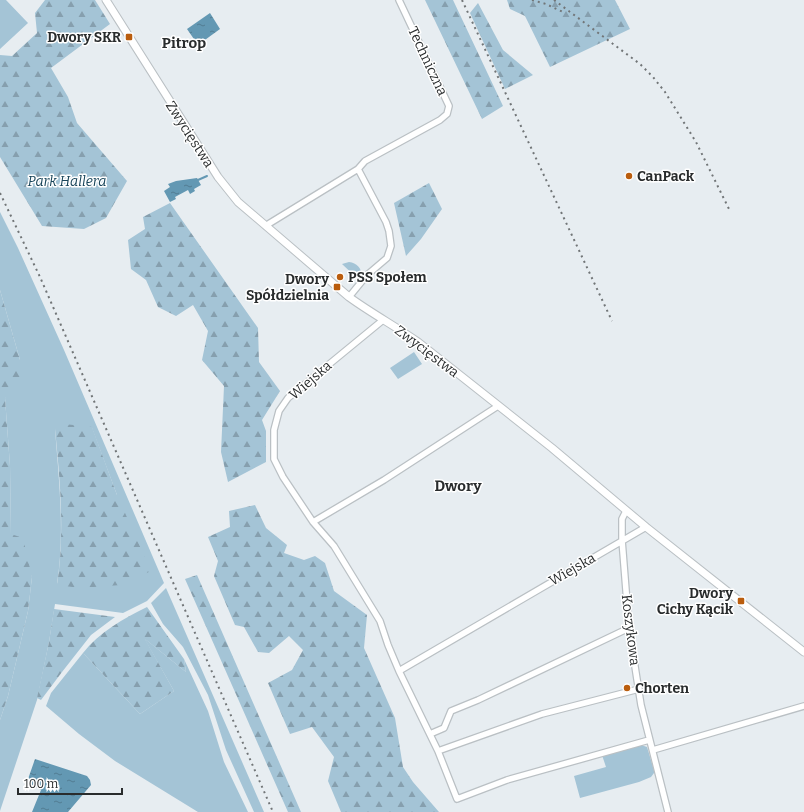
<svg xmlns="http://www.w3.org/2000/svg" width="804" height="812" font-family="Bitter,serif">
	<defs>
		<pattern id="forest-firs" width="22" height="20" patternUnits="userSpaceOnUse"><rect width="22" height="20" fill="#a4c4d6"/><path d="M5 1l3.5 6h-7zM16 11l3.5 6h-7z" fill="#869fae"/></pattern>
		<pattern id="water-ripples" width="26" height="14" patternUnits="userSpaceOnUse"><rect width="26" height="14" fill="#6398b3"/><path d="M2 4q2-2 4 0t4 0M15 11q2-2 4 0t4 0" fill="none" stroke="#527c92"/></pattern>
	</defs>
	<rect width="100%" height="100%" fill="#e7edf1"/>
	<path fill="#a4c4d6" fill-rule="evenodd" d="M0,0H6L28,23L0,49Z
		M0,212L18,248L64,350L164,583L147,601L123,613L55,604L49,642L37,700L0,811V720L8,696L28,611L32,577L11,535L10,466L5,398L20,360L0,290ZM92,428L117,495L57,584C65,533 59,481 55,429Z
		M349,262C357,263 361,268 362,275L359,280L342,264Z
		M414,352L422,364L398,379L390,368Z
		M166,588L264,812H254L226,750L208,695L183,647L163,624L151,603Z
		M144,638L186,672L184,659L208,711L224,762L248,812H198L115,761L79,734L46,706L51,693L83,653L140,714L174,691Z
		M641,745L647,747L654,770V773L651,777L639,782L580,798L574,776L606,767L602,755Z"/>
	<path fill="url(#forest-firs)" d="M45,0H95L110,24L51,68L68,97L77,123L127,181L106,218L84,229L42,226L0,157V55L12,56L37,33L35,13Z
		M425,0H453L503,106L482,119Z
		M507,0H615L630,29L550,67L525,16L510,9Z
		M478,3L503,50L533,75L505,89L470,13Z
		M429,183L442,209L421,239L406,256L394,203Z
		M170,203L258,328L259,362L280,391L262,420L266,431V462L228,482L221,452L224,386L202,360L208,331L193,305L176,316L158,307L146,280L131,269L128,240L145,229L143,217Z
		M0,290L20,360L22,386L5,398L10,466L11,534L23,538L32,577L28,611L8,696L0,720Z
		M64,424L92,427L117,495L151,571L121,585L80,588L57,585C65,533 60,480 55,429Z
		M255,505L266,528L287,545L284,553L304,560L315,556L325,563L334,591L367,615L364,648L395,718L403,767L413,782L439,812H341L328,781L334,757L312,727L290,734L268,683L292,670L303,650L289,636L269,653L258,652L244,627L235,625L214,576L218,561L208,537L230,527L229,511Z
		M197,575L301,812H288L185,579Z
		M147,607L184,659L186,672L145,639L174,691L140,714L83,653C99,632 123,619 147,607Z
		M54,609L115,617L91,635L62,672L41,700L37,698L49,642Z"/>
	<path fill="url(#water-ripples)" d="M210,13L220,29L198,45L187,29Z
		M197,178L201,185L194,189L195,191L190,194L188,190L175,197L176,199L170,202L164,191L170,187L168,184L176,181Z
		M35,759L87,776L90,780L91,785L68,812H32L41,790L27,782Z"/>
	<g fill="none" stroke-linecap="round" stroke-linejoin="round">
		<path stroke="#6398b3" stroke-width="2" d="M198,180L207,176"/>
		<defs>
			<path id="minor" d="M266,226L270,223L358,169
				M349,297L367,275L387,258L391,246L389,231L386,222L358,169L365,161L440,120L447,114L449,106L399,0
				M383,320L288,398L279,411L274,430V459L283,477L313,522L334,546L380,621L388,645L399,671L438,751L457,799L507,780L649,740
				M626,511L622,519V540L629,628L641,705L668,812
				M313,522L384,480L498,406
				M399,671L646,527
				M430,734L444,728L451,711L478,700L629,628
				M653,750L804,706
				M438,751L542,714L639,689"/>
			<path id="tertiary" d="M106,0L218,177L238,202L349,297C371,313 395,326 418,342L552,448L646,527L804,652"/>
		</defs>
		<use href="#minor" stroke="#bac0c4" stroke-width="8"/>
		<use href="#tertiary" stroke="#bac0c4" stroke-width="9"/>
		<use href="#minor" stroke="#fff" stroke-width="5.5"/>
		<use href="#tertiary" stroke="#fff" stroke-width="7"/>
		<path stroke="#717577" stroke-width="2" stroke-dasharray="2 4" stroke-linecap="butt" d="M462,0L612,321
			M532,0L546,4L565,13
			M554,0L640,64L653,77L665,92L696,142L729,209
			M0,193L40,277L273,812"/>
	</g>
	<g fill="#ba5d0e" stroke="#fff" stroke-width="1.5">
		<rect x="125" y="33" width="8" height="8" rx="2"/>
		<circle cx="629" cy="176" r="4"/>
		<circle cx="340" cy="277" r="4"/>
		<rect x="333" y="283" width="8" height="8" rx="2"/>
		<rect x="737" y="597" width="8" height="8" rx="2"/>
		<circle cx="627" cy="688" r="4"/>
	</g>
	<g text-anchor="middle" stroke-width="3" stroke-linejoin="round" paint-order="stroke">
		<g font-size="14" font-weight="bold" fill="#292c2d" stroke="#fff" text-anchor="end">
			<text x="121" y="42">Dwory SKR</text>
			<text x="637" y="181" text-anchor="start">CanPack</text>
			<text x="348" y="282" text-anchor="start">PSS Społem</text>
			<text x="329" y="284">Dwory<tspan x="329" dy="16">Spółdzielnia</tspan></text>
			<text x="733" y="598">Dwory<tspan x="733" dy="16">Cichy Kącik</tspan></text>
			<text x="635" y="693" text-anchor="start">Chorten</text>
		</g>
		<g font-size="14" fill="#292c2d" stroke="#fff">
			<text transform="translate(428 61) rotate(65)" y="5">Techniczna</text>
			<text transform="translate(190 134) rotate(57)" y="5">Zwycięstwa</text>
			<text transform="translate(427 351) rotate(37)" y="5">Zwycięstwa</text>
			<text transform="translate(310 380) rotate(-41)" y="5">Wiejska</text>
			<text transform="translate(572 569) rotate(-30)" y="5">Wiejska</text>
			<text transform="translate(631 630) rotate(83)" y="5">Koszykowa</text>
		</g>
		<g font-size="14" font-style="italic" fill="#19455a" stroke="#fff">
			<text x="67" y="186">Park Hallera</text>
		</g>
		<g font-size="15" font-weight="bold" fill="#292c2d" stroke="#fff">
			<text x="184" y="48">Pitrop</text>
			<text x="458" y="491">Dwory</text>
		</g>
	</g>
	<path d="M18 788v6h104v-6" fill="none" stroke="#292c2d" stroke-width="2"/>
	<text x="24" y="788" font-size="12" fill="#292c2d" stroke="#ffffff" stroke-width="3" paint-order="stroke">100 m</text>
</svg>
